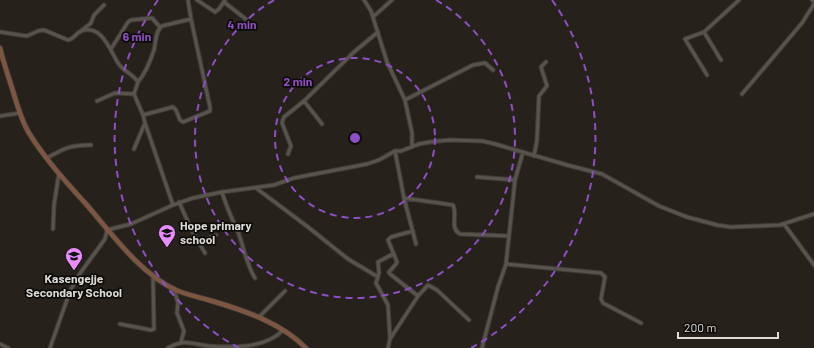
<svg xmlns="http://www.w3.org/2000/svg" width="814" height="348" font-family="Barlow,sans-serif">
	<rect width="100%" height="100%" fill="#26221b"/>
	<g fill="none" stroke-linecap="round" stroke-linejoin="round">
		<defs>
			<path id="street" d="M197,0L215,12L219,9L225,0
				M364,0L371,11L387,62L405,100L412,133V147
				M812,0L814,2
				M224,2L247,20
				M373,17L392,0
				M0,32L27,36L38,31L44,30L68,40C74,39 76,33 81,31C102,24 110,50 118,63C123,71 133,74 138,82L134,94L143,115L145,123L173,205
				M80,32L91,23L94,15L104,5
				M704,32L721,60
				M111,49L128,22L131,20L152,18L160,27
				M707,75L685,39L704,32L739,0
				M138,82C146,73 150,62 154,50C156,43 155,31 162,26L191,19
				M742,94L802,23L814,4
				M405,100L473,65L485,63L493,70
				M97,101L115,93L134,94
				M304,101L322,124
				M143,115L173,107L176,110L180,120L183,122L210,111V107L191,19L188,0
				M0,116L20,113
				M134,149L145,123
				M395,151L404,198L453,205C458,215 449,228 460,234L509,236
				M288,154L291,146L282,123L284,117L304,101L354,52L378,32
				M534,156L537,140L539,96L547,86L541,67L546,62
				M47,158C65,148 70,145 91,145
				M477,177L515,180
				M256,188L308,227L348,259L378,277
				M222,192C226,206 232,219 238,232C244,247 246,264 255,278
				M404,198L416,244
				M179,202L193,233L205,253
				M784,224L814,265
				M53,229L54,205L59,173
				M413,231L391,237L388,240L397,262L396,264L389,272L390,274L418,296
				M200,242L216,235
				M506,264L601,273L605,277L601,299L603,303L641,323
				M172,289L176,296L178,303L177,313L184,331L181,342
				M259,317L285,291
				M120,324L151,330L154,329L153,277
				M390,338L388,305L376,283L379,273L378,262L393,254
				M0,344L8,348
				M50,348L70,291L81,272L105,239L107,230L131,224L173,205L193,198L222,192L274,185L294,178L367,164L379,160L395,151H401L419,144L430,142L449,140L482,141L495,144L567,165L602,174L659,206L687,217L717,225L730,227L780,225L814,214
				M168,348C185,338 191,344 209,346C233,348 267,348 283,330
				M388,348L390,339L418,296L428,285L437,290L469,320
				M482,348L498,287L506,264L515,180L523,152"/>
			<path id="secondary" d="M0,48C3,61 8,75 12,88C17,104 21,120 29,133C45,159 66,182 86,204C112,234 141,275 178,291C189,295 201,298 212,301C246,311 281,323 306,348"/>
		</defs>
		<use href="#street" stroke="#413d38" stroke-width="5"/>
		<use href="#secondary" stroke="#413d38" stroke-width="6"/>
		<use href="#street" stroke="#58534c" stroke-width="3"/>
		<use href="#secondary" stroke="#7d5642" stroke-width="4.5"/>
	</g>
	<g fill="none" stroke="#8f4fc4" stroke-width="2" stroke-dasharray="7 5">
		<circle cx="355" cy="138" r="80"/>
		<path d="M436 0A160 160 0 1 1 274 0"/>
		<path d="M239 348A240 240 0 0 1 158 0M552 0A240 240 0 0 1 471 348"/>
	</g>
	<defs>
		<symbol id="school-pin" viewBox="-11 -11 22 30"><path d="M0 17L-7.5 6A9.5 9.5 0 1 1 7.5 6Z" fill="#ea8dfc" stroke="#0d0c09"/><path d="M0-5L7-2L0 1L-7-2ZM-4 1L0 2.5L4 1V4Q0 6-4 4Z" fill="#111"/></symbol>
	</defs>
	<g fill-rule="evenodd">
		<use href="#school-pin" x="157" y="223" width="20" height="27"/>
		<use href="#school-pin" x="64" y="246" width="20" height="27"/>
	</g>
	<g text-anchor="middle" stroke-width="3.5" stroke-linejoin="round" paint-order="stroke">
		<g font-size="12" font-weight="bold" fill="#dedbd7" stroke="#0d0c09" text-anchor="start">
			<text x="180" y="230">Hope primary<tspan x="180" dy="14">school</tspan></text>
			<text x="74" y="283" text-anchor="middle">Kasengejje<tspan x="74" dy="14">Secondary School</tspan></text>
		</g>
	</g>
	<circle cx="355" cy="138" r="6" fill="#8f4fc4" stroke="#0d0c09" stroke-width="2"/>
	<g font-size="12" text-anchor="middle" font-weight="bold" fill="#8f4fc4" stroke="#0d0c09" stroke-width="3.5" stroke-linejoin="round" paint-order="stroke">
		<text x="242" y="29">4 min</text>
		<text x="137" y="41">6 min</text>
		<text x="298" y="86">2 min</text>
	</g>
	<path d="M678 332v6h100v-6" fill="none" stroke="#dedbd7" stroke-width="2"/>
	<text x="684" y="332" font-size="12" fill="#dedbd7" stroke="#0d0c09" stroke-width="3" paint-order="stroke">200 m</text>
</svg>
